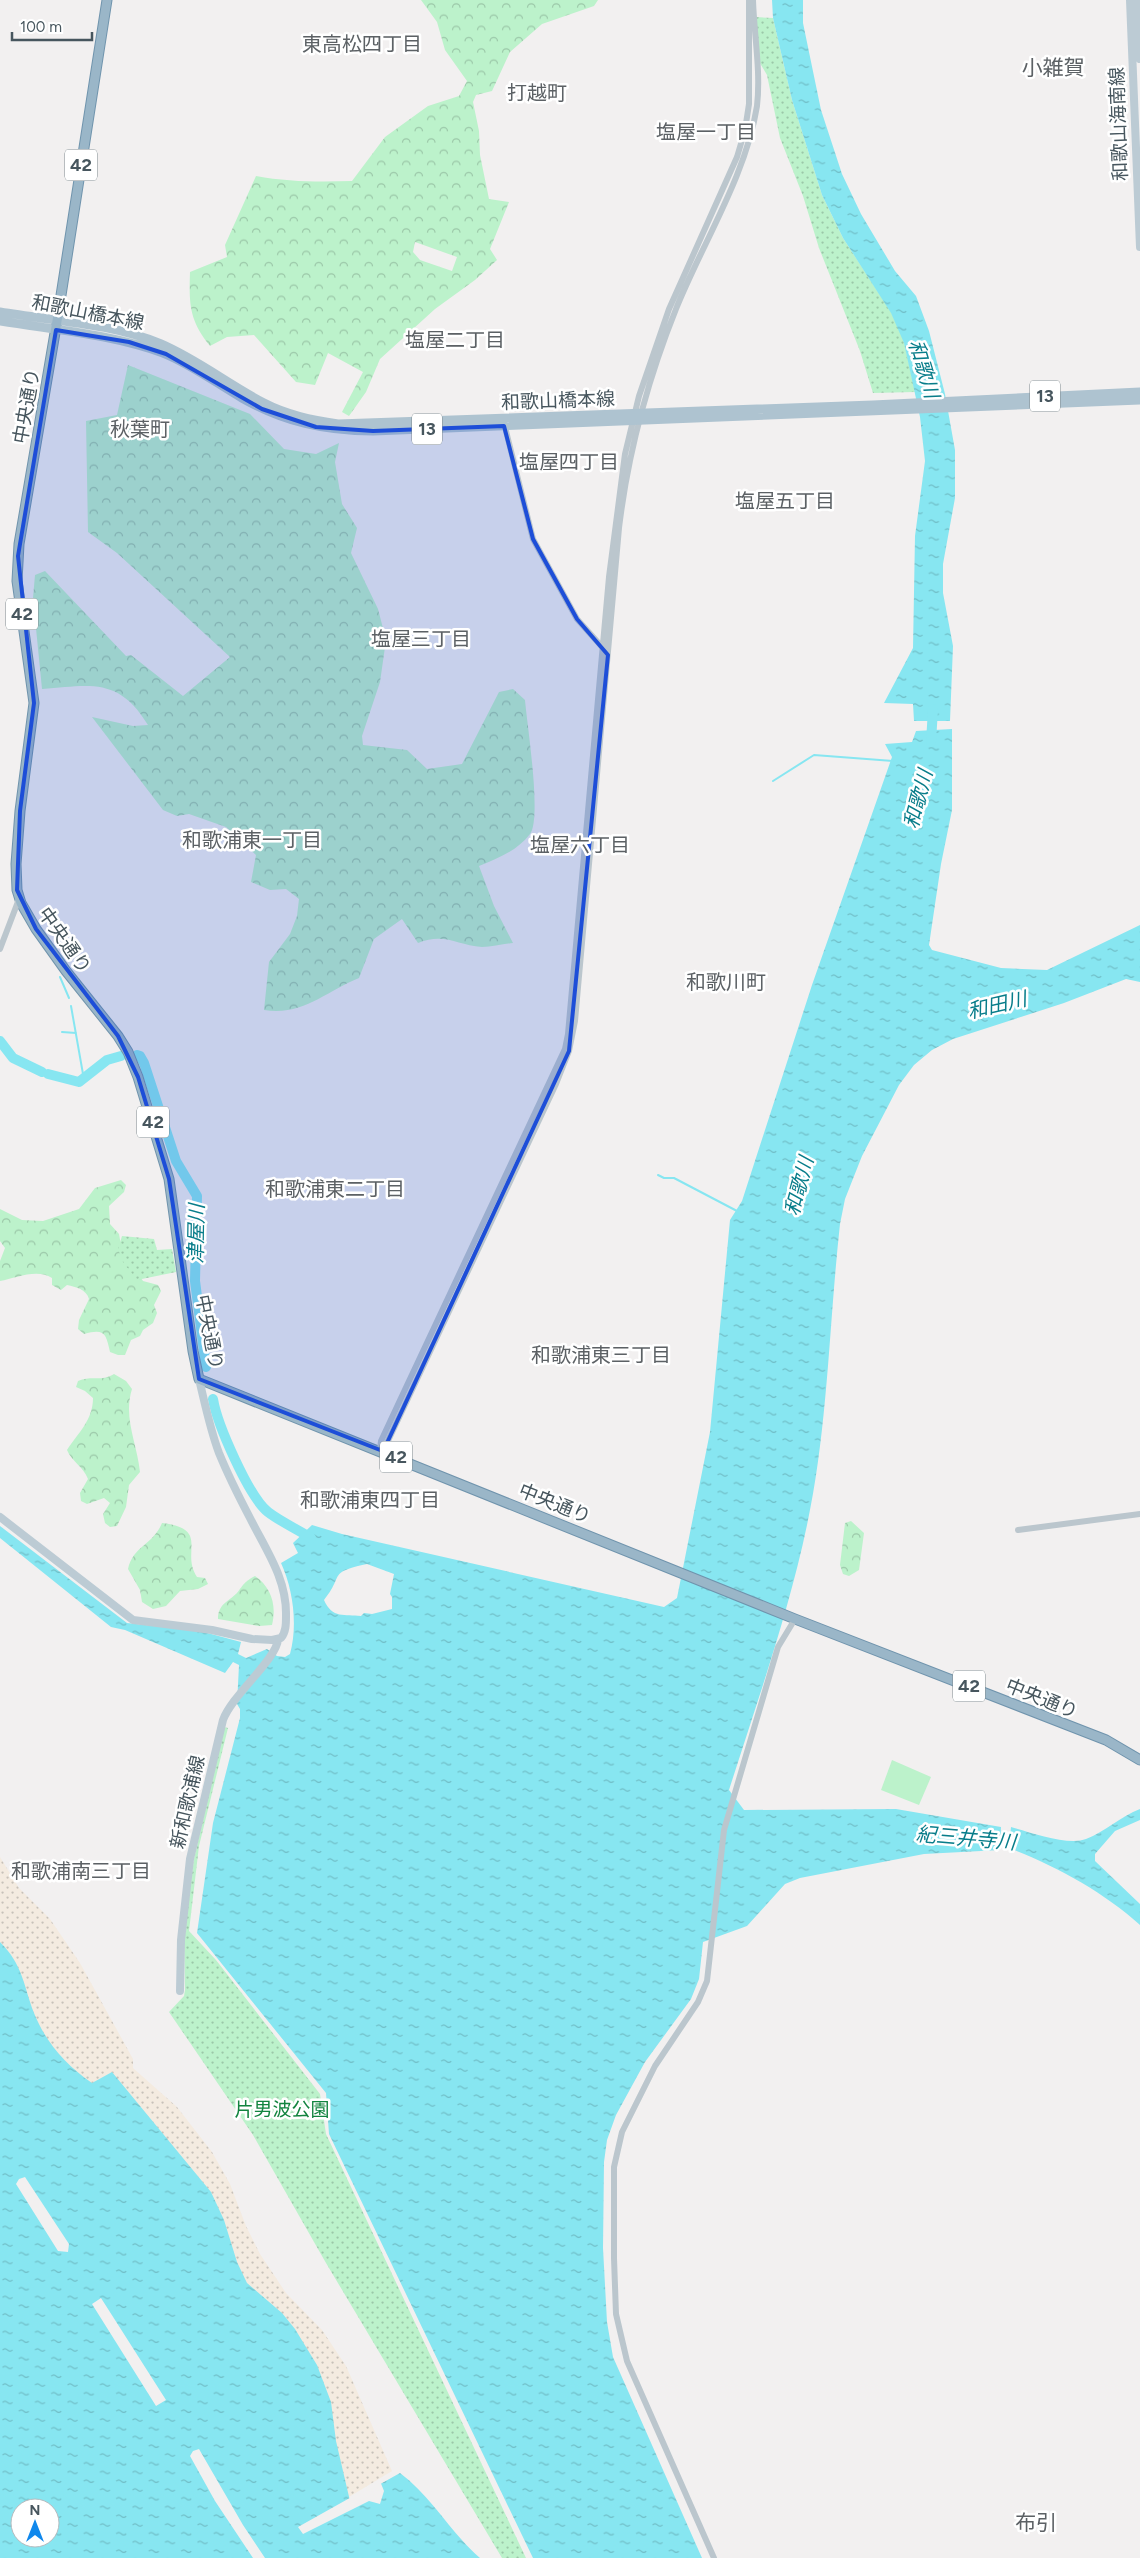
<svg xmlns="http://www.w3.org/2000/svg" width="1140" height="2558" font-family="Figtree,'Noto Sans JP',sans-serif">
	<defs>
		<pattern id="forest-crowns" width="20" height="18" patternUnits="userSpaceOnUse" patternTransform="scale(1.25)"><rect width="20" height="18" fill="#bcf2cb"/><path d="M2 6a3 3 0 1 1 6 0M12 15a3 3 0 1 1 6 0" fill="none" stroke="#9bc7a8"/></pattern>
		<pattern id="sand-dots" width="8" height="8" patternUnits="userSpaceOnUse" patternTransform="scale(1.25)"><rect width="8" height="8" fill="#f4ebe0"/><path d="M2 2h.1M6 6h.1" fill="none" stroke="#c7c1b9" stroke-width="1.8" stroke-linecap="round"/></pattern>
		<pattern id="park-dots" width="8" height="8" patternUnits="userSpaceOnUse" patternTransform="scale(1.25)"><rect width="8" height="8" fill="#bcf2cb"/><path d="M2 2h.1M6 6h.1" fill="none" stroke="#9bc7a8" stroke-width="1.8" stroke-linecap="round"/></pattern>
		<pattern id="water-ripples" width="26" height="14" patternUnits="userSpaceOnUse" patternTransform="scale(1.25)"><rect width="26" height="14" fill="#87e6f1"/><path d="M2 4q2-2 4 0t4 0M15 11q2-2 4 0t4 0" fill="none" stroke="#70bdc6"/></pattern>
	</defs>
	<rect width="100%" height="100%" fill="#f2f0f0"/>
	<path fill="#bcf2cb" d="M892,1760L931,1777L919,1805L881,1790Z"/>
	<path fill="url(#forest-crowns)" fill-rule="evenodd" d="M421,0H598L594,6L542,24L510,52L492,91L476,95L473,102L479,131L480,155L489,199L509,202L490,249L497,260L475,280L435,309L380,359L366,392L349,416L342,412L363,372L328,353L315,385L296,382L254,335L227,337L210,346C189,320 189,304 190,272L227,257L225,245L256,176C288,182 319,182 352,181L385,137L428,106L459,96L467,81L445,50L437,22ZM415,242L457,257L452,271L420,260L413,252Z
		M128,365L250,414L284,449L316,454L339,443L335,462L342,504L357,528L351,553L378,609L386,640L380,682L362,736L363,745L407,750L427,769L462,764L499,692L513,689L525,700C527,724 542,818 530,834C517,851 498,858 479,866L494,906L513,943C503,944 492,947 482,947C457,945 444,932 418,943L402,919L374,939L359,978C324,992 304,1016 264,1010L269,962L290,934L297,916L299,899L286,889L270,890L251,882L256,855L226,827L189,814L177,816L163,810L92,717L133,726L148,725C119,677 91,685 42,689L33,598L35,575L45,571L126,656L131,655L183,696L230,657L117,553L88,532L86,421L117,415Z
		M121,1180L126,1185L124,1192L109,1206L110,1224L119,1234L121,1245L143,1281L158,1285L161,1291L154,1305L157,1313L153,1323L143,1330L140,1336L131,1340L125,1355H118L110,1352C106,1334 105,1328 84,1334L78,1329L79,1320L89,1299C86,1289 76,1287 67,1285L61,1290L52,1285V1278C37,1268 16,1278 0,1281V1261L5,1248L0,1241V1209L22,1220L43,1221L79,1209L95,1188Z
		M114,1374L126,1381L132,1389C123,1418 137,1443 140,1472L129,1485L126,1507L117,1526L110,1527L105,1523L103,1514L110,1503L104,1498L87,1504L81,1501L80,1493L88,1479C83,1466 72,1462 67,1450C78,1433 93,1420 93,1398L85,1391L76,1387L78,1381C91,1375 102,1382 114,1374Z
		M851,1521L864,1533L859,1570L849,1576L843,1574L840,1565L845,1523Z
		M162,1523C211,1529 180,1552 197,1577L205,1578L208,1584L198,1589L180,1591L166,1606L153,1609L142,1602L140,1590L128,1569C133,1546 153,1545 162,1523Z
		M255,1576C271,1587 277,1605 272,1625L259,1626L218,1619C218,1604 228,1602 237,1593C244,1584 244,1582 255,1576Z"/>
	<path fill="url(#sand-dots)" d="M0,1857L19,1888L50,1919L80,1963L133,2059V2068L177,2107L212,2152L230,2184L246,2226L260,2254L286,2293L322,2330L346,2366L392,2471L344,2500L81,2102L0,1960Z"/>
	<path fill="url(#park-dots)" d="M755,17L773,18L792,100L822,195L843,238L891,312L904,341L915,392L873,393L860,351L819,248L803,196L780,138L767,75L757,58Z
		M122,1236L154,1239L157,1250L172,1249L176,1272L137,1280L123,1262L118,1249Z
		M224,1727L228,1728L199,1846L189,1931L216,1960L320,2094L326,2134L526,2558H502L326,2263L253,2135L169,2012L184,1996L185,1990L184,1931L194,1859Z"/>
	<path fill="url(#water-ripples)" fill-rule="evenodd" d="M772,0H803V23L821,110L842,174L861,214L895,271L916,296L929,331L945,394L955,450V498L943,564V593L953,646L950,721H914L913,704L884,703L913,648L915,536L925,461L920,417L904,343L891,313L843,238L822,195L792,100L773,18Z
		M952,729V810L941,864L929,945L932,950L1001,968L1047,970L1140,925V982L1126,979L1064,1003L953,1039L932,1050L914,1065L899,1085L862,1156L845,1199L840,1224C829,1323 828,1428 807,1525C788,1615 757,1702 729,1790L744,1810L896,1809L1001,1827L1000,1850L924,1854L800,1878L785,1884L747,1926L703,1942L699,1979L691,1999L645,2062L616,2115L607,2140L604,2162L603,2248L607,2322L613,2357L702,2558H533L329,2134L326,2093L197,1933L213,1823L240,1718V1709L237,1704L239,1665L233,1662L225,1673L125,1630L111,1627L0,1538V1526L127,1623L200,1631L241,1642L238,1654L246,1658L267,1649L277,1656L285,1657L290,1654C298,1625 293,1589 281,1563L298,1553L293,1543L312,1525L342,1534L664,1607L677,1598L710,1432L730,1220L742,1201L812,985L892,757L885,744L912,742L916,731ZM367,1564L394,1574L390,1594L392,1597V1609L372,1614L364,1613L361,1616C345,1614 332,1619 324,1600C345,1575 326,1573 367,1564Z
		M1140,1809V1820L1115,1831L1095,1854V1861L1140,1904V1925C1104,1892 1054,1865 1009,1848L1011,1827C1030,1832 1068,1846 1086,1839C1105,1832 1121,1816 1140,1809Z
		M0,1942C23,1965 23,1984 34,2013C46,2043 66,2065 92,2083L112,2072L211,2192L224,2220L237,2262L247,2283L282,2313L295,2329L317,2365L331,2402L336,2441L350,2501L400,2473C432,2497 450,2532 480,2558H0ZM20,2508H50V2538H20Z"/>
	<path fill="#f2f0f0" d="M25,2177L69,2244L68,2252L58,2251L16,2184L19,2179Z
		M101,2298L166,2400L156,2406L92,2304Z
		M199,2449L243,2525L265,2558H253L215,2501L190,2456L193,2451Z
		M380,2481L384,2491L380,2504L369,2501L303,2534L298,2527Z"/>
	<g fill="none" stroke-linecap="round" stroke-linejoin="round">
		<path stroke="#87e6f1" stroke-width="2" d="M773,781L814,755L893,761
			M60,977L69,998
			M71,1006L83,1074L88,1076
			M62,1032L76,1033
			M658,1175L664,1178H674L737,1211"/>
		<path stroke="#87e6f1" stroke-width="10" d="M931,742L933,709
			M0,1041L13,1058L42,1072
			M137,1055L140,1056L144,1063L176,1161L197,1196L195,1281L206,1367
			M48,1074L79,1082L107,1060L121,1056
			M213,1399C217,1424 249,1497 268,1512C281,1522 297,1529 311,1538
			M988,1838L1023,1843"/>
		<defs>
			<path id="trunk" d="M107,0L57,321L19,544L17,581L34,703L20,811L16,864L17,890L21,903L36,929L66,971L118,1036L128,1052L138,1077L169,1179L193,1351L199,1379L795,1619L1106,1740L1140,1760"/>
		</defs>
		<use href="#trunk" stroke="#7094ad" stroke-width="11"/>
		<path stroke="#bbc6cd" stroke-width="6" d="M504,423L533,539L577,619L603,648
			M0,949L19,899
			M380,1449L381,1441L402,1396L565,1049L568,1034L609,577L625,454L639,396L669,309L737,157L745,130L749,104V0
			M380,1450L387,1443L556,1084L569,1051L575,1021L619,528C628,453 648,379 676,309C702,244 746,176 757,106C761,72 754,34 753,0
			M1018,1530L1140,1514
			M714,2558L627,2361L616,2314L614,2258V2167L622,2132L655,2066L698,2002L707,1981L724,1830L778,1647L795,1619"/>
		<path stroke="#bccbd4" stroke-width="8" d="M1130,0L1140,247
			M1138,0L1140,59
			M0,1517L133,1620L212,1630L252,1639L272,1640L281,1638C286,1632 286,1624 286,1616C287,1579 266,1550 250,1518C239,1497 228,1475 219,1453C210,1429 205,1404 199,1379
			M180,1991L181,1940L190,1859L223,1720C232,1695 277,1659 278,1639"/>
		<path stroke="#aec3d0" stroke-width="9" d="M0,312C53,321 112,323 161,344C198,360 229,385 264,403C287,415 312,420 338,424L873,405L1140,392
			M0,321C55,330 111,334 163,353C191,364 216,383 242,398C284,422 325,431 373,431L1140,400"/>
		<use href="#trunk" stroke="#9ab6c8" stroke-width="9"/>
	</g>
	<path fill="#1d4ed8" fill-opacity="0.2" stroke="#1d4ed8" stroke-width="4" stroke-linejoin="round" d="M56,330L129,342L166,354L262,409L316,427L373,431L504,426L533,539L577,619L608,655L569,1051L387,1443L380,1450L199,1379L169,1179L138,1077L118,1036L36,929L17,890L20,811L34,703L18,556Z"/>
	<g text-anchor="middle" stroke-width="5" stroke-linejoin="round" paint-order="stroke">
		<g fill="#fff" stroke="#7e898e" stroke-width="1">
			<rect x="65" y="149.5" width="32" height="31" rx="4"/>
			<rect x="1030" y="380.5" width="30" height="31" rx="4"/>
			<rect x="412" y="413.5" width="30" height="31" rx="4"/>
			<rect x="6" y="598.5" width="32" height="31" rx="4"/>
			<rect x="137" y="1106.5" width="32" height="31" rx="4"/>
			<rect x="380" y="1441.5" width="32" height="31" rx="4"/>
			<rect x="953" y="1670.5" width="32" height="31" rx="4"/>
		</g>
		<g font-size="18" font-weight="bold" fill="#47565e">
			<text x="81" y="171">42</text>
			<text x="1045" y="402">13</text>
			<text x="427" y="435">13</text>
			<text x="22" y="620">42</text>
			<text x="153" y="1128">42</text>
			<text x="396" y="1463">42</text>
			<text x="969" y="1692">42</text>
		</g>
		<g font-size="19" fill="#47565e" stroke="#fff">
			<text transform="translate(1118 124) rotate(-92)" y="7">和歌山海南線</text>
			<text transform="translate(88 312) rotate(11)" y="7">和歌山橋本線</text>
			<text transform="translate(558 400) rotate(-2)" y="7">和歌山橋本線</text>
			<text transform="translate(26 406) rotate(-80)" y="7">中央通り</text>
			<text transform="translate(65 940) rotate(55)" y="7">中央通り</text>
			<text transform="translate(210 1332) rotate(79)" y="7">中央通り</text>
			<text transform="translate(555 1503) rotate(22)" y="7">中央通り</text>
			<text transform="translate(1042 1698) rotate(22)" y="7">中央通り</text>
			<text transform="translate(187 1802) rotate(-77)" y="7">新和歌浦線</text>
		</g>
		<g font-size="19" fill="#12843f" stroke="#fff">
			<text x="282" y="2116">片男波公園</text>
		</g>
		<g font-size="20" fill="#5c6165" stroke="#fff">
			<text x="362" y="51">東高松四丁目</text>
			<text x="537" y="100">打越町</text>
			<text x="706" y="139">塩屋一丁目</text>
			<text x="455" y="347">塩屋二丁目</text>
			<text x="140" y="436">秋葉町</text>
			<text x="569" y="469">塩屋四丁目</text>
			<text x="785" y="508">塩屋五丁目</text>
			<text x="421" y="646">塩屋三丁目</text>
			<text x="252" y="847">和歌浦東一丁目</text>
			<text x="580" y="852">塩屋六丁目</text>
			<text x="726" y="989">和歌川町</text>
			<text x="335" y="1196">和歌浦東二丁目</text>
			<text x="601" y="1362">和歌浦東三丁目</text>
			<text x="370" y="1507">和歌浦東四丁目</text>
			<text x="81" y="1878">和歌浦南三丁目</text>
		</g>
		<g font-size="20" font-style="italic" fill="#087d8a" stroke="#fff">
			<text transform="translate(924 369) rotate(73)" y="7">和歌川</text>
			<text transform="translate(918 799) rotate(-75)" y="7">和歌川</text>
			<text transform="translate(997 1005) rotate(-13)" y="7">和田川</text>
			<text transform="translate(799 1186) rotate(-75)" y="7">和歌川</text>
			<text transform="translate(196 1234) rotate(-89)" y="7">津屋川</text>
			<text transform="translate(966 1838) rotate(5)" y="7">紀三井寺川</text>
		</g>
		<g font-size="21" fill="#5c6165" stroke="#fff">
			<text x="1053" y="75">小雑賀</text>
			<text x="1036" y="2530">布引</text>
		</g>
	</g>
	<g transform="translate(35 2523)"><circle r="24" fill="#ffffff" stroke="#b5bbbf"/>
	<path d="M0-4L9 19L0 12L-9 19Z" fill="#1088ec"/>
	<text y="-8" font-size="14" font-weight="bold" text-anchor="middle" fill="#47565e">N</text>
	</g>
	<path d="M12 32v8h80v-8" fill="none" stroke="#47565e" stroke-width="2.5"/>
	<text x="20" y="32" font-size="15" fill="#47565e" stroke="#ffffff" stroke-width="4" paint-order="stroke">100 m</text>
</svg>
